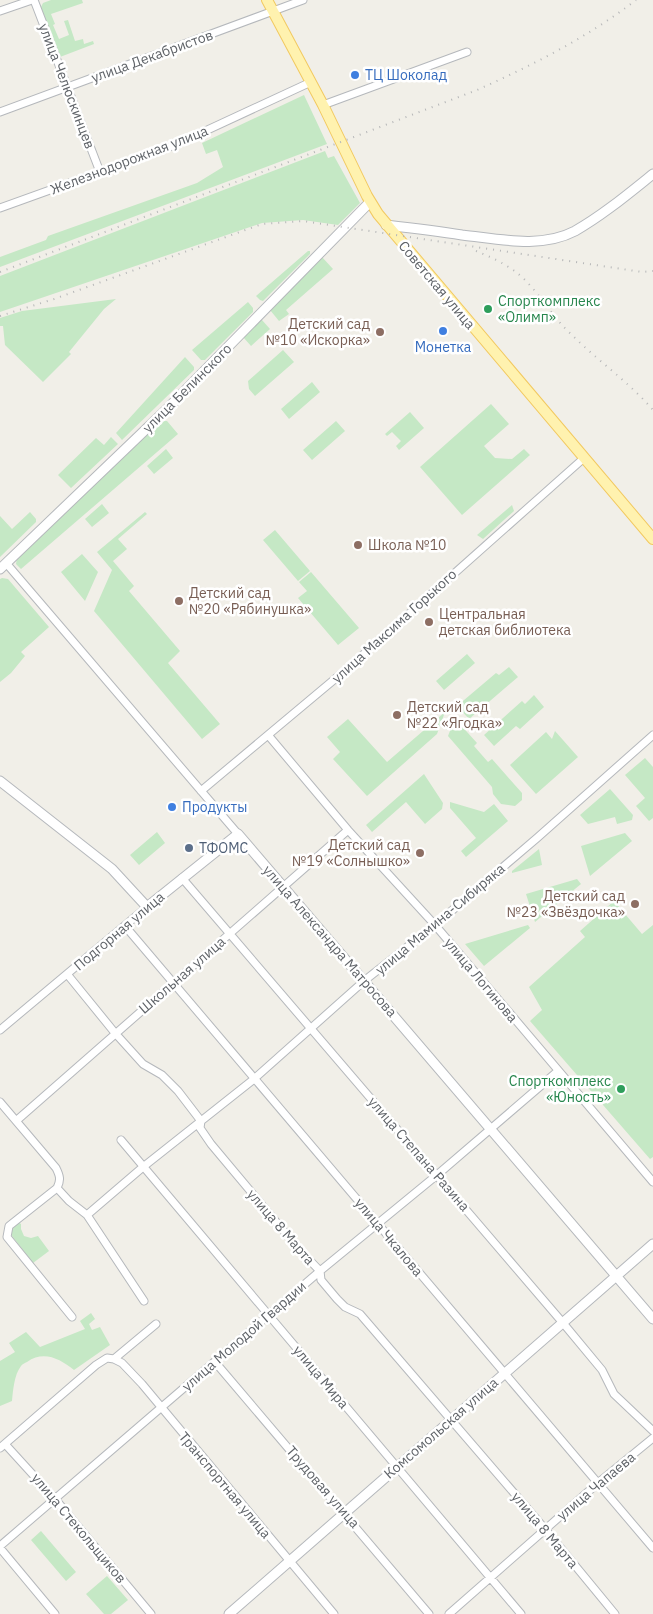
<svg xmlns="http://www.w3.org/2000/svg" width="653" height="1614" font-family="'IBM Plex Sans',sans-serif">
	<rect width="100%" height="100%" fill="#f1efe8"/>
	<path fill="#c5e8c5" d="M51,0H82L83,3L51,14L55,24L53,25L59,39L69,35L64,21L68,20L75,41L83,39L84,44L93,41L94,44L60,57L41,7L43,3Z
		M304,95L327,144L0,267V257L46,240L48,236L197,183L223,167L217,150L206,154L202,143Z
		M325,151L328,158L334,156L360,203L338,225L303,220L262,223L0,312V276Z
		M308,251H310V254L263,301L260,300L256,296Z
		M322,257L333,269L286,310L289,314L279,321L270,310Z
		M116,299L104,309L69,352L71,354L43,382L5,345L3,326H0V318L22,311Z
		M248,302L253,308V312L205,360H201L192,350Z
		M259,320H262L270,329L251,346L243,337Z
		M283,350L294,362L255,396L249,389L248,381Z
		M185,357L194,367V370L122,440L116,433Z
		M312,382L320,392L289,419L281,409Z
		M491,404L509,424L484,446L495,458L512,459L524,449L530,455L462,515L420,467Z
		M410,412L424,428L399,450L396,446L401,441L392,432L387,436L385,434Z
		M159,421H167L178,434L21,569L16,564L17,558Z
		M336,421L345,431L312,460L303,450Z
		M111,437L118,444L71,488L58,475L96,438L104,445Z
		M166,449L173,458L154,474L147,466Z
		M102,504L109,513L92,527L85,519Z
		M512,505L514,511L483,539L477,535Z
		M30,512L36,519V522L0,557V516L12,529Z
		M145,512L147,514L118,539L127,549L113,561L134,586L129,591L180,651L168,663L220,724L202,739L94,611L112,570L97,552Z
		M275,530L310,571L298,581L263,540Z
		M82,554L98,572L85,601L61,572Z
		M311,572L359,628L338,645L298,598L307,591L299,582Z
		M2,578L8,579L49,627L21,652L25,656L11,673L0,682V579Z
		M467,654L475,663L444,690L436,681Z
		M509,667L518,677L469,719L457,706L496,673L499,675Z
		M534,695L544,707L520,729L516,726L494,746L484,735L522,701L525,704Z
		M445,712L437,734L367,796L333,759L340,752L327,737L348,719L387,762Z
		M458,722L477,743L474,746L488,762L492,759L522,793V800L515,806L501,804L493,794L492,787L448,736L453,723Z
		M555,731L578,757L536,794L510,765L546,732L552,739Z
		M645,758L653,767V818L649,821L636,806L645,798L625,775Z
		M424,774L443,803L442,809L425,824L406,802L372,832L366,825Z
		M610,789L633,815L632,820L617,824L615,817L588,824L580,815Z
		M450,802L484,812L494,804L508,821L466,857L461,851L476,838L450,808Z
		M157,832L165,843L139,865L130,855Z
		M625,833L632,841L590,876L581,846Z
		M539,849L542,865L512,873V871Z
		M577,879L581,884L535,922L526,894Z
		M614,901L642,934L653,925V1157L650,1159L530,1021L542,1010L529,987L585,937L580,931Z
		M528,925L530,928L484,966L465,944Z
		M18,1222L21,1224V1229L24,1236L31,1238L38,1236L49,1251L33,1263L12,1236L11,1231Z
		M91,1313L95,1319L89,1324L92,1330L100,1327L110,1345L74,1370C60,1359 44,1350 27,1362C25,1363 22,1364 21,1366C14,1375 13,1391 12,1401L0,1406V1361L15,1352L9,1343L26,1332L40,1347L85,1329L80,1321Z
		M41,1531L76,1572L66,1581L31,1540Z
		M107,1576L128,1600L111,1614H104L86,1594Z"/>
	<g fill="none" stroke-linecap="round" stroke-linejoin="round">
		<defs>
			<path id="minor" d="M34,0L100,172
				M0,11L32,0
				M323,105L467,52
				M0,112L303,0
				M0,208L175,145L311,82
				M6,563L238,834
				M268,735L348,830L435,925L653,1182
				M201,791L348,668L584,458
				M182,878L563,1323L602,1370L614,1394L653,1431
				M125,926L653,1548
				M67,974L115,1033L143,1064L162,1075L178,1091L201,1121L200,1128L211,1144L298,1248L320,1271L321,1280L337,1299L345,1307L360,1314L545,1529L615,1614
				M0,1030L147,907
				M0,1102L56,1168C60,1176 61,1180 57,1188L69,1201L87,1215L144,1301
				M16,1121L348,830
				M121,1140L521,1614
				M57,1188L9,1226L7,1237L72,1317
				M87,1215L143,1167L254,1079L364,981L435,925L537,838L653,735
				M114,1359L122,1363L142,1384L334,1614
				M215,1362L429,1614
				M5,1444L56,1500L151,1614
				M0,1448L96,1365L107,1358L114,1359L156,1324
				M0,1546L320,1271L437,1175L558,1071
				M0,1548L55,1614
				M449,1614L598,1483L653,1438"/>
			<path id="tertiary" d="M386,225C412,228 437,231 462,235C499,239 541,249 575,231C603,215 628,194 653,174
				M0,569L166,410L370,202
				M0,781L112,869L147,907L238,834L653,1319
				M229,1614L653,1244"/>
			<path id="primary" d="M267,0L323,105L367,196L378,214L653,539"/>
		</defs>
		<use href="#minor" stroke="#b5b8bc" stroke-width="9"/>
		<use href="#tertiary" stroke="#b5b8bc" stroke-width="11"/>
		<use href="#primary" stroke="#f2c960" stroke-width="12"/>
		<use href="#minor" stroke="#fff" stroke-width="7"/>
		<use href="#tertiary" stroke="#fff" stroke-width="9"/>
		<use href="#primary" stroke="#fff2af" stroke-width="10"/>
		<path stroke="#b6b7b8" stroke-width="2" stroke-dasharray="1 6" stroke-linecap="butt" d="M476,251C493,258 511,266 525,280C542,297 554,319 572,335C598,361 630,383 653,410
			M0,272L477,90C533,65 588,37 636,0
			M0,316L54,299L262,224L303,221L642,272L653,271"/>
	</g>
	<g fill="#3f7fe0" stroke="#fff" stroke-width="2">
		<circle cx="355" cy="75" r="5"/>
		<circle cx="443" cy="331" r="5"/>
		<circle cx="172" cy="807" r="5"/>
	</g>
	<g fill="#2e9e5b" stroke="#fff" stroke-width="2">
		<circle cx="488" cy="309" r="5"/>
		<circle cx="621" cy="1089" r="5"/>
	</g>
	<g fill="#8d6e63" stroke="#fff" stroke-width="2">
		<circle cx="380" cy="332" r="5"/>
		<circle cx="358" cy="545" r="5"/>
		<circle cx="179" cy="601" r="5"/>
		<circle cx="429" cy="622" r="5"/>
		<circle cx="397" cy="715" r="5"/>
		<circle cx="420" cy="853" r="5"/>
		<circle cx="635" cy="904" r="5"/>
	</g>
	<circle fill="#5c6f8a" stroke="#fff" stroke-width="2" cx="189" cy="848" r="5"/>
	<g text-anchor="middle" stroke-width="5" stroke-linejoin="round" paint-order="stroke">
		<g font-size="14" fill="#5f6368" stroke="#fff">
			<text transform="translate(152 56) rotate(-20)" y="5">улица Декабристов</text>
			<text transform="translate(67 86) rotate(69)" y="5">улица Челюскинцев</text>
			<text transform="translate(129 160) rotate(-21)" y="5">Железнодорожная улица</text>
			<text transform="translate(437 285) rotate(50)" y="5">Советская улица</text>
			<text transform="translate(187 388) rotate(-45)" y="5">улица Белинского</text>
			<text transform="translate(394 626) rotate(-42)" y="5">улица Максима Горького</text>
			<text transform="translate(440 919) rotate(-40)" y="5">улица Мамина-Сибиряка</text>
			<text transform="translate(119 931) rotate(-40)" y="5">Подгорная улица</text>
			<text transform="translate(330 941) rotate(49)" y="5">улица Александра Матросова</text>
			<text transform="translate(182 975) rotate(-41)" y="5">Школьная улица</text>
			<text transform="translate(481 980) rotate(50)" y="5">улица Логинова</text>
			<text transform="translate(419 1154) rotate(49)" y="5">улица Степана Разина</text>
			<text transform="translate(281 1227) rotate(49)" y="5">улица 8 Марта</text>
			<text transform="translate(389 1237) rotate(50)" y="5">улица Чкалова</text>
			<text transform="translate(244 1336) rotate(-41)" y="5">улица Молодой Гвардии</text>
			<text transform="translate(321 1377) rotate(50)" y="5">улица Мира</text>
			<text transform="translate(441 1428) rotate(-41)" y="5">Комсомольская улица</text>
			<text transform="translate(225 1485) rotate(50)" y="5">Транспортная улица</text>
			<text transform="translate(596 1486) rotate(-40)" y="5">улица Чапаева</text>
			<text transform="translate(323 1487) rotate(49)" y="5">Трудовая улица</text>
			<text transform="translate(79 1528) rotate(50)" y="5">улица Стекольщиков</text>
			<text transform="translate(545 1530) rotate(50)" y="5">улица 8 Марта</text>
		</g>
		<g font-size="14" fill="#366cbe" stroke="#fff" text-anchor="start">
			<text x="365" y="80">ТЦ Шоколад</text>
			<text x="443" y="352" text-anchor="middle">Монетка</text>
			<text x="182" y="812">Продукты</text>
		</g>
		<g font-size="14" fill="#27864d" stroke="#fff" text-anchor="start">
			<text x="498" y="306">Спорткомплекс<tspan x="498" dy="16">«Олимп»</tspan></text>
			<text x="611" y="1086" text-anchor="end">Спорткомплекс<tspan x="611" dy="16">«Юность»</tspan></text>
		</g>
		<g font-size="14" fill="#785e54" stroke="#fff" text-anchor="start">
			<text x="370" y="329" text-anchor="end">Детский сад<tspan x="370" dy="16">№10 «Искорка»</tspan></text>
			<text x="368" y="550">Школа №10</text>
			<text x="189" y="598">Детский сад<tspan x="189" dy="16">№20 «Рябинушка»</tspan></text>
			<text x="439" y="619">Центральная<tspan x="439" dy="16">детская библиотека</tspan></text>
			<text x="407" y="712">Детский сад<tspan x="407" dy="16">№22 «Ягодка»</tspan></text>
			<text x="410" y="850" text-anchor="end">Детский сад<tspan x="410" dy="16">№19 «Солнышко»</tspan></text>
			<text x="625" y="901" text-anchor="end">Детский сад<tspan x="625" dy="16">№23 «Звёздочка»</tspan></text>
		</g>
		<g font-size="14" fill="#4e5e75" stroke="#fff" text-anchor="start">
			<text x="199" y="853">ТФОМС</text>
		</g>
	</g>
</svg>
